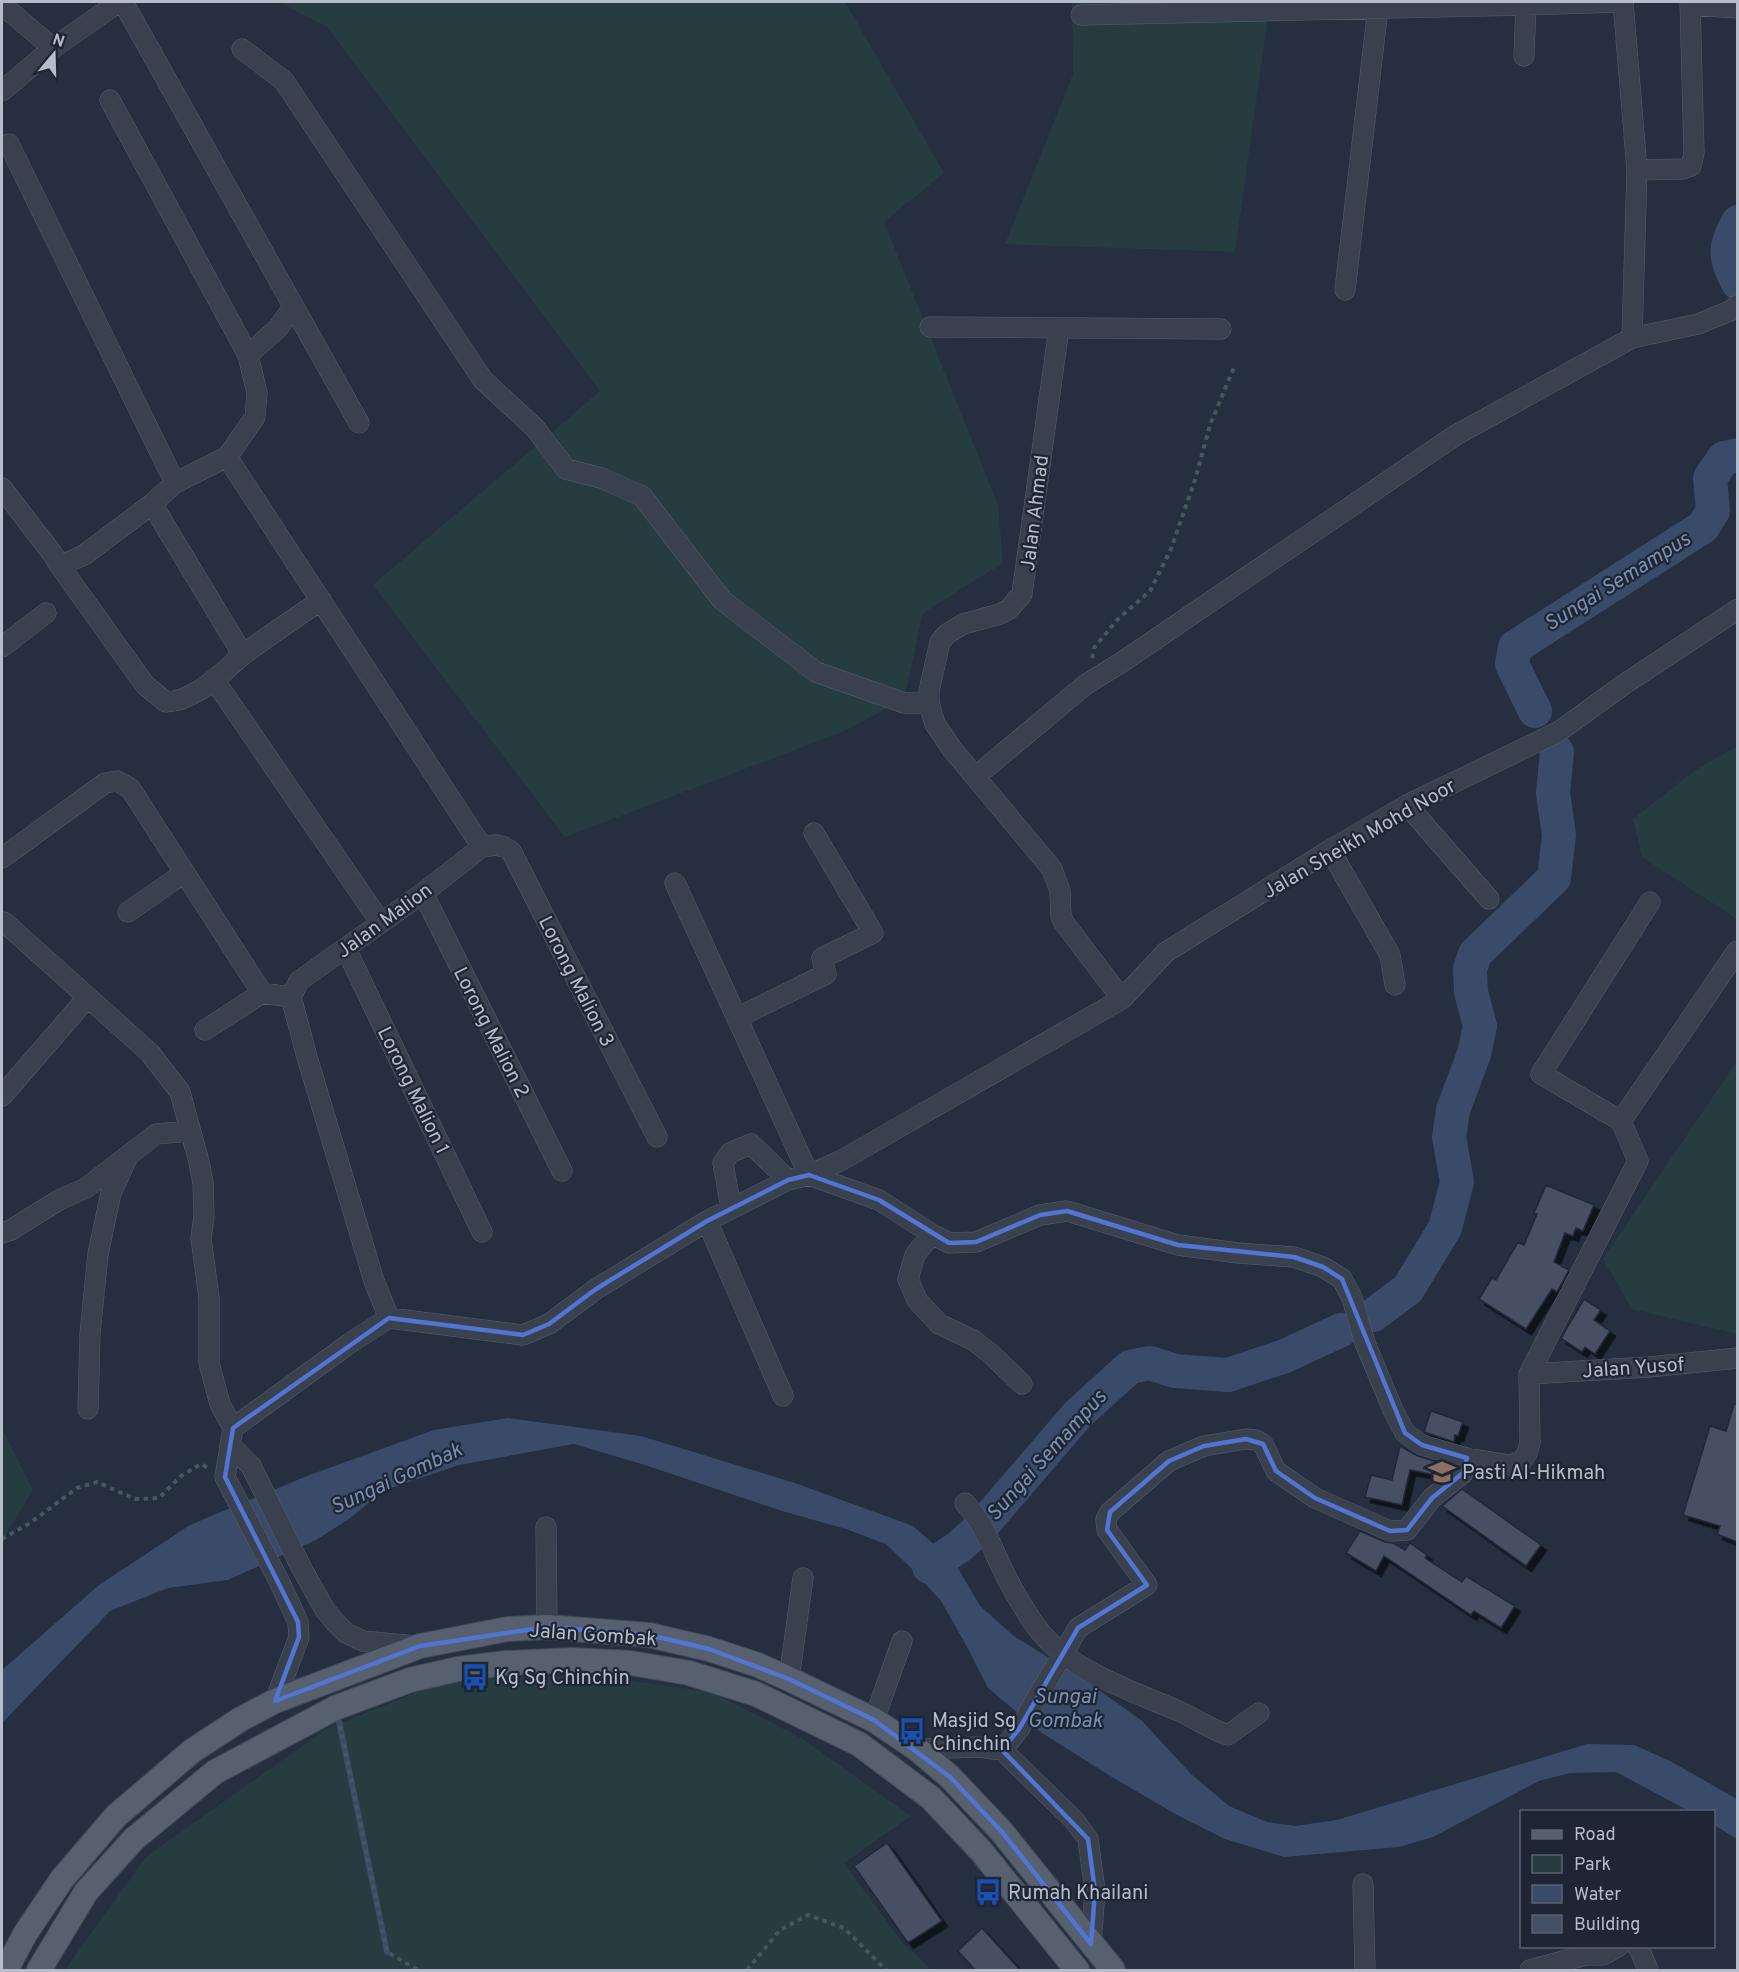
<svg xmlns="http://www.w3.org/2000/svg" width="1739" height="1972" font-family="Overpass,sans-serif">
	<defs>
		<filter id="shadow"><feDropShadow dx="5.5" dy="5.5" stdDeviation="0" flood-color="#0009"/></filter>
	</defs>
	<rect width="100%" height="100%" fill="#252f40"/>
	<path fill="#273c41" d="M279,2H845L944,173L884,222L998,505L1003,563L923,613L904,699L845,731L565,837L373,585L600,391L327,27Z
		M1072,2H1270L1235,252L1005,244L1073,74Z
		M1737,746V919L1642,857L1633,819L1694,771Z
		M1737,1061L1738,1334H1737L1632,1309L1603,1259Z
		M2,1428L33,1490L2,1541Z
		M598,1676L711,1692L803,1739L911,1816L844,1863L902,1942L932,1970H65L146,1857L326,1729L452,1678Z"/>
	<path fill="#3a4b69" d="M508,1418L641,1436L795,1483L913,1526L955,1563L980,1606L1015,1637L1085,1680L1142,1721L1191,1774L1229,1806L1267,1822L1295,1826L1337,1820L1587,1744L1634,1745L1670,1761L1737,1799V1839L1714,1825V1812L1689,1811L1616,1772L1570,1773L1539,1781L1433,1837L1399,1847L1284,1857L1225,1839L1179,1816L1112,1777L1042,1733L988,1688L966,1645L941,1601L911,1568L886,1544L846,1529L782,1511L645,1465L574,1444L459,1465L383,1491L349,1519L316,1540L228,1580L168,1588L110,1611L2,1723V1670L99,1585L190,1525L307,1476L434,1430Z"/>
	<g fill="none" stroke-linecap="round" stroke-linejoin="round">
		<path stroke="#3a4b69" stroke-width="6" d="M338,1717L387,1952"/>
		<path stroke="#3a4b69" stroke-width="34" d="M1738,222C1724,246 1724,258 1738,283
			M1535,711L1512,664L1515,647L1703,527L1713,511L1710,478L1724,458L1738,455
			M1373,1315L1408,1289L1445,1228L1457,1182L1449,1137L1453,1110L1474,1054L1480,1026L1471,992L1470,969L1475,954L1554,878L1559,835L1553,793L1557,752
			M929,1567L960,1546L981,1527L1078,1414L1130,1367L1150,1363L1175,1371L1228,1375L1285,1356L1341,1330"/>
	</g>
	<path fill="#465064" stroke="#202837" stroke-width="1.5" filter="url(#shadow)" d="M1546,1185L1594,1205L1583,1231L1576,1228L1573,1236L1565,1233L1554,1262L1569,1270L1557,1292L1552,1289L1526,1329L1479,1299L1492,1278L1496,1280L1518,1242L1524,1245L1537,1214L1534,1213Z
		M1584,1299L1601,1310L1594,1320L1610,1331L1595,1354L1585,1347L1582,1352L1561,1338Z
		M1734,1404H1737V1542L1717,1534L1720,1526L1683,1515L1710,1426L1726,1431Z
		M1431,1411L1463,1422L1458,1436L1455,1435L1454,1442L1424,1432Z
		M1400,1446L1418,1456L1448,1465L1447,1470L1440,1476L1410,1470L1402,1505L1365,1497L1371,1475L1392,1480Z
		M1462,1489L1541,1545L1526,1566L1442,1506Z
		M1360,1531L1385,1542L1393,1543L1405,1550L1410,1543L1427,1555L1425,1558L1462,1582L1466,1576L1515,1606L1501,1628L1474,1611L1471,1615L1384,1556L1376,1571L1346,1553Z
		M887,1843L942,1921L908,1943L854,1866Z
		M982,1928L1021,1971H976L958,1951Z"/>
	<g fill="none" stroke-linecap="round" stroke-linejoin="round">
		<defs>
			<path id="minor" d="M123,2L359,423
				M1623,2L1637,170L1632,338
				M2,5L53,48
				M1690,5L1738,8
				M1081,15L1526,5L1619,2
				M242,49L284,81L483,380L535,428L566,469L601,478L642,496L722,600L816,672L904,703H929
				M1524,56L1526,5
				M2,91L53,48L119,2
				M110,100L248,355L278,328L293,307
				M9,144L175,483
				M1637,170L1683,169L1691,166L1694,153L1690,2
				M1345,290L1378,8
				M930,327L1221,329
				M1059,328L1022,594L1009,609L1000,614L963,624L947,634L940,642L929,691V703L935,724L952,749L1052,869L1060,891L1061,917L1065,924L1122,999
				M227,457L482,847
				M2,488L52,553L60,566L84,555L152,504L175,483L227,457L255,417L257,393L248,355
				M152,504L243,655
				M60,566L145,685L166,702C196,701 222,672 244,654C269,635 296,618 321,600
				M2,647L46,613
				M215,681L381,923
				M975,777L1085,685L1122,662L1456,435L1632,338L1698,324L1730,311L1738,305
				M1407,805L1489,899
				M1330,850L1390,955L1395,985
				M2,858L105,783L117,781L130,788L262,993L291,997
				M675,883L809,1175L879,1200L932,1234L949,1243L976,1242L1040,1215L1067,1211L1178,1245L1238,1253L1294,1257L1323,1267L1342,1279L1352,1298L1365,1343L1393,1410L1405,1433L1422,1445L1467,1458L1510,1465L1522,1461L1527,1453L1530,1443L1529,1374L1638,1161L1621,1121L1541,1074L1650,902
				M423,893L562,1171
				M128,912L184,873
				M2,922H4L150,1053L180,1092L199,1162L203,1183L204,1216L201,1238L209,1298V1363L220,1404L233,1428
				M346,949L482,1232
				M291,997L299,981L423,893L482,847L496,845L504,847L511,851L657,1137
				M291,997L307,1057L374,1281L389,1318
				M737,1018L826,974L822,958L873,933L814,833
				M205,1030L262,993
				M2,1096L87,998
				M1621,1121L1737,951
				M731,1208L723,1163L730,1153L751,1144L788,1180
				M707,1221L783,1396
				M2,1233L11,1230L59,1200L86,1188L156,1134L190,1131
				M932,1234L915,1255L908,1279L917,1300L939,1324L973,1340L991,1354L1022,1384
				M1529,1374L1649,1367L1738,1358
				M88,1409L90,1334L98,1254L111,1193L128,1156
				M230,1445L251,1466L301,1567L325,1610L336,1623L346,1633L363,1641L416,1646
				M965,1503C982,1522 991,1544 1001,1566C1009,1584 1020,1602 1030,1618C1065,1672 1127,1688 1183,1713C1198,1720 1211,1730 1228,1735L1259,1713
				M546,1527L547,1627
				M789,1679L803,1578
				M275,1701L299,1637L298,1622L279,1581L225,1477L233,1428L350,1343L389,1318L523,1335L549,1324L596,1289L707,1221L788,1180L809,1175L842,1160L1122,999L1166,952L1330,850L1407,805L1558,732L1626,683L1738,609
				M874,1720L902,1641
				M917,1749L978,1747L1002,1750L1074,1820L1088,1839L1095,1891L1091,1944
				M1002,1750L1019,1729L1078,1628L1147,1585L1107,1530L1106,1519L1110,1512L1169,1461L1204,1446L1246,1439L1256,1440L1263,1444L1276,1471L1315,1498L1390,1531L1407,1530L1432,1498L1463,1473L1467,1458
				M1363,1884L1365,1970
				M1637,1946L1641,1953L1648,1970
				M1530,1970L1586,1955H1603L1619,1946"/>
			<path id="major" d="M6,1970L25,1934L62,1879L116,1816L192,1751L241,1719L275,1701L420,1646L508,1629L547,1627L649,1635L709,1649L758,1665L789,1679L874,1720L917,1749L950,1777L1002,1832L1113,1970
				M39,1970L86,1892L134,1839L215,1772L335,1708L410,1680L458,1669L506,1663L572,1660L631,1663L689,1673L756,1694L859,1744L931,1798L981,1851L1077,1970"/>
		</defs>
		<use href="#minor" stroke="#575f6d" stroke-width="21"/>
		<use href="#major" stroke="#424a59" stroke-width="26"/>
		<path stroke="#45595d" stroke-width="4" stroke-dasharray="4.5 4.5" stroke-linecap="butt" d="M1092,658L1094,648L1117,620L1150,591L1171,549L1195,480L1210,425L1235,365
			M2,1539L30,1523L77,1488L97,1482L135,1499L159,1498L181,1476L201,1464L210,1469
			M340,1726L387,1952L418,1970
			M747,1970L780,1930L808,1915L844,1928L886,1970"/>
		<use href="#minor" stroke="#39414f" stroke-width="20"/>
		<use href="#major" stroke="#57606f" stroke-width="24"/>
	</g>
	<path fill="none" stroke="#5274d3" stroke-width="4.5" stroke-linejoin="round" d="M809,1175L879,1200L949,1243L976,1242L1040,1215L1067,1211L1178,1245L1294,1257L1323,1267L1342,1279L1405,1433L1422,1445L1467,1458L1463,1473L1432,1498L1407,1530L1390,1531L1315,1498L1276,1471L1263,1444L1246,1439L1204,1446L1169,1461L1110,1512L1107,1530L1147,1585L1078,1628L1019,1729L1002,1750L1088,1839L1095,1891L1091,1944L1002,1832L950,1777L874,1720L789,1679L709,1649L649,1635L547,1627L420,1646L275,1701L299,1637L298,1622L225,1477L233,1428L389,1318L523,1335L549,1324L596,1289L707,1221L788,1180Z"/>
	<defs>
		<symbol id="school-bare" viewBox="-9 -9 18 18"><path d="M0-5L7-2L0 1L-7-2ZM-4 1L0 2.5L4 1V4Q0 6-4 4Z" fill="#8d6e63" stroke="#1e2635" stroke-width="2.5" paint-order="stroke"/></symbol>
		<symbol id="bus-bare" viewBox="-9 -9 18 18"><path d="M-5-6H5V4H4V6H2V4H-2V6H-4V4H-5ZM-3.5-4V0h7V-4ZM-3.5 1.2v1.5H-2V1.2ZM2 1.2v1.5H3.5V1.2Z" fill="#1a4fb4" stroke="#1e2635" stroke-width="2.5" paint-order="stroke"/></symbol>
	</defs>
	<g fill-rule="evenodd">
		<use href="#school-bare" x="1423" y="1453" width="38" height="38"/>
		<use href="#bus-bare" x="456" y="1658" width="38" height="38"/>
		<use href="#bus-bare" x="893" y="1712" width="38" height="38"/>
		<use href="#bus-bare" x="969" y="1873" width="38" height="38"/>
	</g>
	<g text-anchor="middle" stroke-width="4.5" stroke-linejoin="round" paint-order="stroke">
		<g font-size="20" fill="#b5bcca" stroke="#1e2635">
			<text transform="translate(1034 513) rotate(-83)" y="7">Jalan Ahmad</text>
			<text transform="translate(1359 838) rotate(-30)" y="7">Jalan Sheikh Mohd Noor</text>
			<text transform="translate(384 920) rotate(-36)" y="7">Jalan Malion</text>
			<text transform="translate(577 981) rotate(63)" y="7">Lorong Malion 3</text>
			<text transform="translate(492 1032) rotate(63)" y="7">Lorong Malion 2</text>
			<text transform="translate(414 1090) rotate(64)" y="7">Lorong Malion 1</text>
			<text transform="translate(1633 1367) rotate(-4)" y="7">Jalan Yusof</text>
			<text transform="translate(593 1634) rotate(4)" y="7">Jalan Gombak</text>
		</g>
		<g font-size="20" fill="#b5bcca" stroke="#1e2635" text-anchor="start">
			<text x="1462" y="1479">Pasti Al-Hikmah</text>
			<text x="495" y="1684">Kg Sg Chinchin</text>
			<text x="932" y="1727">Masjid Sg<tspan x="932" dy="23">Chinchin</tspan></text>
			<text x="1008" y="1899">Rumah Khailani</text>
		</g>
		<g font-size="21" font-style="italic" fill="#7c90b2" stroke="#1e2635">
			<text transform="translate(1617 581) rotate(-32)" y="7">Sungai Semampus</text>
			<text transform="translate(1046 1455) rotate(-48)" y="7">Sungai Semampus</text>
			<text transform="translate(396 1478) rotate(-25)" y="7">Sungai Gombak</text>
			<text x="1065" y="1703">Sungai<tspan x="1065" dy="24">Gombak</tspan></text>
		</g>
	</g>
	<rect width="1739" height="1972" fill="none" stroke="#b5bcca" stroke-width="6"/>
	<rect x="1520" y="1810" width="195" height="138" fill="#1e2635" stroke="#5a6271" stroke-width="1.5"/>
	<rect x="1532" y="1830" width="30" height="9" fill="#57606f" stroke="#5a6271" stroke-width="1.5"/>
	<text x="1574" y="1840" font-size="18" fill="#b5bcca">Road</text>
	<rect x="1532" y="1855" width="30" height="18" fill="#273c41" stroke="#5a6271" stroke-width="1.5"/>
	<text x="1574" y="1870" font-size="18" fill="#b5bcca">Park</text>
	<rect x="1532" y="1885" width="30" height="18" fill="#3a4b69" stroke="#5a6271" stroke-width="1.5"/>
	<text x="1574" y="1900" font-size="18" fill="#b5bcca">Water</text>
	<rect x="1532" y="1915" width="30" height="18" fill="#465064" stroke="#5a6271" stroke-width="1.5"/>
	<text x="1574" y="1930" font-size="18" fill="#b5bcca">Building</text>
	<g transform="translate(54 54) rotate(19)" stroke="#1e2635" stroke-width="4.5" paint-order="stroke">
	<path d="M0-4.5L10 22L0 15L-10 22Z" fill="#b5bcca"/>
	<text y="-9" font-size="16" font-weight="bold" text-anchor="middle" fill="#b5bcca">N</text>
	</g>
</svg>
